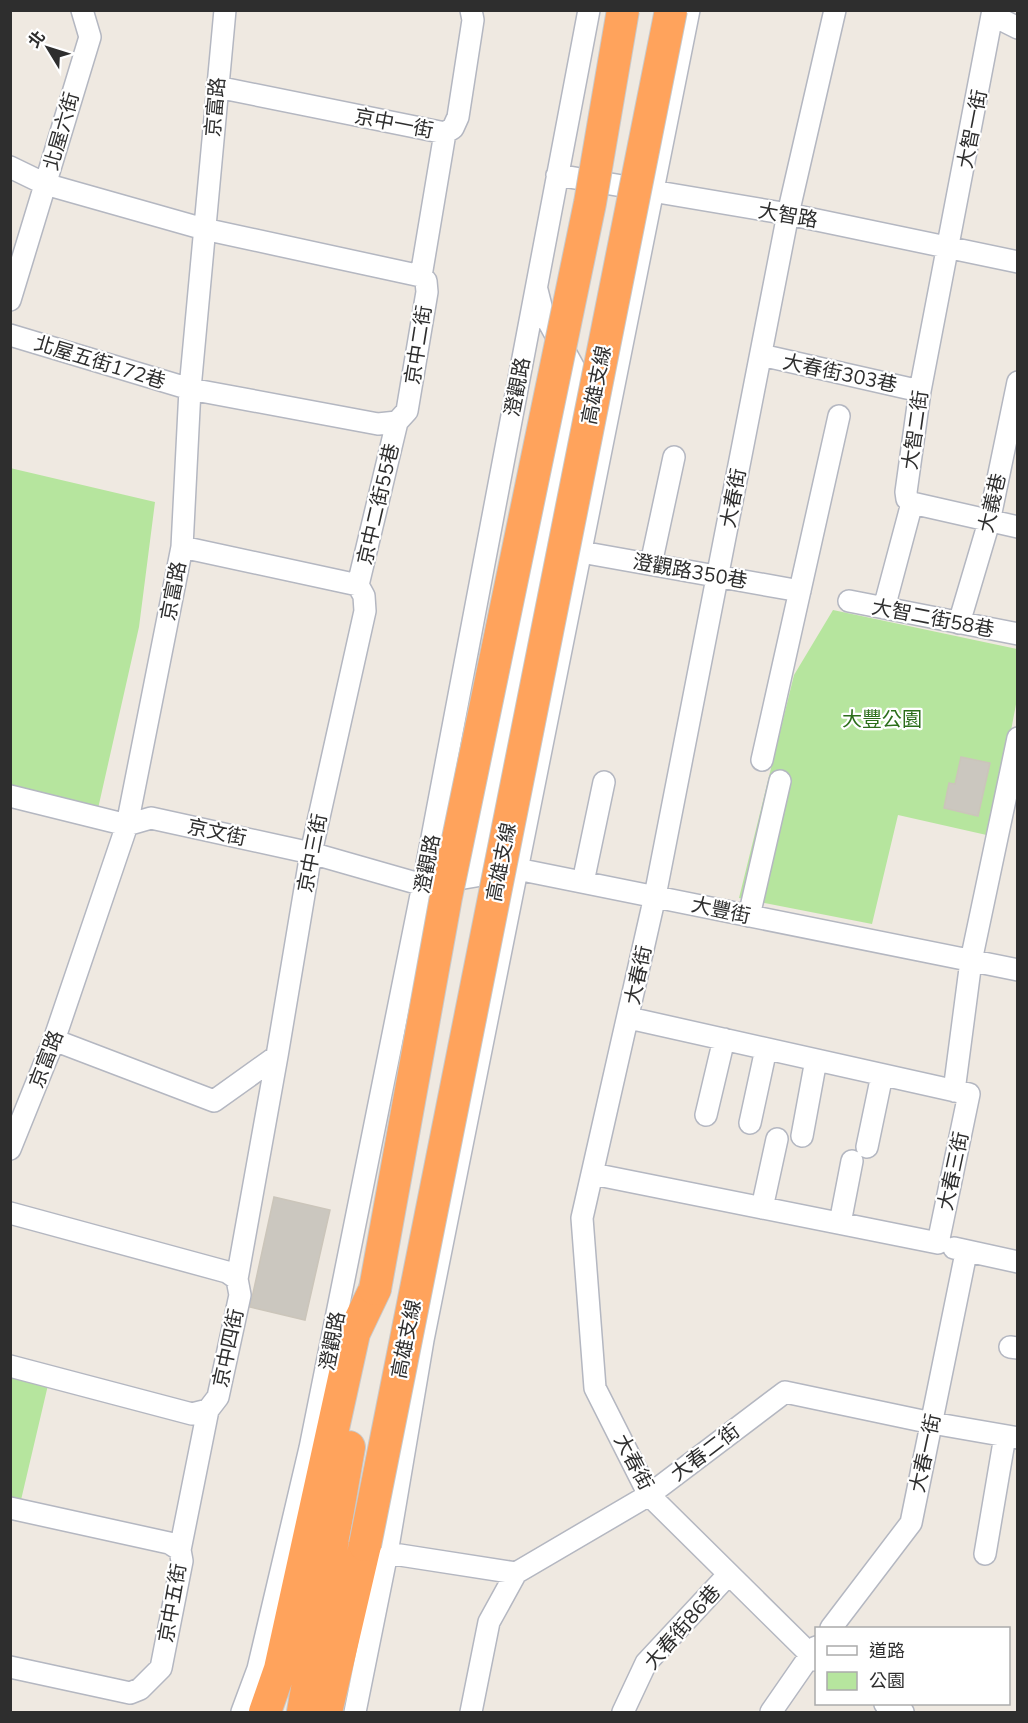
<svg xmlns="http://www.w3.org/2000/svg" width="1028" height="1723" font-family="'Nunito Sans','Noto Sans TC',sans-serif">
	<rect width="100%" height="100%" fill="#efe9e1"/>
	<path fill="#b6e59e" d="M10,468L155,502L139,627L97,813L11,790Z
		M833,610L1017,649V699L991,836L898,815L872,924L739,898L794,675Z
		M10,1375L48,1385L21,1500L11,1497Z"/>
	<path fill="#cbc7bf" stroke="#cbc5ba" stroke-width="1.5" d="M961,757L990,763L978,816L944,808L949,783L955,784Z
		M274,1197L330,1210L305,1320L250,1307Z"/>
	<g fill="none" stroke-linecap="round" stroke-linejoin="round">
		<defs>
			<path id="minor" d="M993,10L920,391L906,492L907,499L912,503L1018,527
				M994,16L1018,28
				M217,87L445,133L453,128L458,117L473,20L471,10
				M10,167L45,184L204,229L421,276L426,281L427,292L407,411L397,422L378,424L190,389L10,335
				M557,175L788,214L1018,262
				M421,276L445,133
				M10,300L90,37L82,10
				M761,355L920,391
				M581,552L800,591
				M651,564L674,457
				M358,585L397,422
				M849,601L1018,634
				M884,608L912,503
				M959,623L989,522L1018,382
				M762,760L839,416
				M10,796L127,825L151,818L311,853L423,885L517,869L1018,970
				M475,876L574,386V368L542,310L537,290
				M583,882L604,782
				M749,916L780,781
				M54,1040L214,1101L277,1056L311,853L365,611L364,596L358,585L182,547
				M954,1091L971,961L1018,738
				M706,1115L724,1039
				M750,1123L766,1049
				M802,1136L816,1060
				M867,1147L882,1075
				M10,1149L54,1040L127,825L182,547L190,389L225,10
				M593,1174L938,1243L969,1094L629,1018
				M762,1208L777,1139
				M10,1213L227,1272L237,1279L240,1295L218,1397L208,1410L192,1414L10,1366
				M840,1223L852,1161
				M954,1248L1018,1262
				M237,1279L277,1056
				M1010,1347L1018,1348
				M10,1508L169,1543L180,1550L182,1561L161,1668L140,1689L130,1693L10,1667
				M180,1550L208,1410
				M387,1553L516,1573
				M985,1554L1005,1436
				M831,1628L911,1523L966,1253
				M816,1660L649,1495L595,1388L582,1218L655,896L788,214L835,10
				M885,1704L903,1712
				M242,1712L258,1669L310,1448L423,885L589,10
				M355,1712L387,1553L423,1340L689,10
				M471,1712L489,1622L516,1573L649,1495L785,1392L932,1423L1018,1438
				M623,1712L646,1663L728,1575
				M771,1712L816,1647"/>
			<path id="highway" d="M265,1712L280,1669L354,1333L375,1289
				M303,1712L349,1447
				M326,1712L365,1545"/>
		</defs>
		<use href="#minor" stroke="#b4b7c1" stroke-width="24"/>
		<use href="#highway" stroke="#c9c9c9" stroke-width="34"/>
		<use href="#minor" stroke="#fff" stroke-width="21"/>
		<use href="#highway" stroke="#ffa35c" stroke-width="32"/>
		<defs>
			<path id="highway-bridge" d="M375,1289L446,897L590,203L623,10
				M365,1545L671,10"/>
		</defs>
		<use href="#highway-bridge" stroke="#c9c9c9" stroke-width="34" stroke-linecap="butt"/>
		<use href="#highway-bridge" stroke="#ffa35c" stroke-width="32"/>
	</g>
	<g text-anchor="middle" stroke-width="4.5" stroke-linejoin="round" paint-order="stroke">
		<g font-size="20" fill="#2e2e2e" stroke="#fff">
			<text transform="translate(215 107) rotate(-85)" y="7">京富路</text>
			<text transform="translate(394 123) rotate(11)" y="7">京中一街</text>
			<text transform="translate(972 129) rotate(-79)" y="7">大智一街</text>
			<text transform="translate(61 131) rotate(-74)" y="7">北屋六街</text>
			<text transform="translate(788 215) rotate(10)" y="7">大智路</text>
			<text transform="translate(418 345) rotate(-81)" y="7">京中二街</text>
			<text transform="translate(100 362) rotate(17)" y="7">北屋五街172巷</text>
			<text transform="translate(840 373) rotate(12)" y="7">大春街303巷</text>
			<text transform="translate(596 385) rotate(-79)" y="7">高雄支線</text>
			<text transform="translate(517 387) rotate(-79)" y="7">澄觀路</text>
			<text transform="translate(915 430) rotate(-82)" y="7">大智二街</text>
			<text transform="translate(733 498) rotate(-79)" y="7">大春街</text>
			<text transform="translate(992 503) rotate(-77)" y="7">大義巷</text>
			<text transform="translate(378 504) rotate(-77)" y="7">京中二街55巷</text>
			<text transform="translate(690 571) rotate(10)" y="7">澄觀路350巷</text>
			<text transform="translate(173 591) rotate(-79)" y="7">京富路</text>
			<text transform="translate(933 618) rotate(11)" y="7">大智二街58巷</text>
			<text transform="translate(217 832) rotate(12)" y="7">京文街</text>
			<text transform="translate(312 853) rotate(-79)" y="7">京中三街</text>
			<text transform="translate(501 862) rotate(-79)" y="7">高雄支線</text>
			<text transform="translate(427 864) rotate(-79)" y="7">澄觀路</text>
			<text transform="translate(721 910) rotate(12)" y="7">大豐街</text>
			<text transform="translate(638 975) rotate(-78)" y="7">大春街</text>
			<text transform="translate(46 1059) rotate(-69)" y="7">京富路</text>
			<text transform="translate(953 1171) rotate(-78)" y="7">大春三街</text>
			<text transform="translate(406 1339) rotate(-79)" y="7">高雄支線</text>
			<text transform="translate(332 1341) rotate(-79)" y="7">澄觀路</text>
			<text transform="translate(228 1348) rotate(-78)" y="7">京中四街</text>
			<text transform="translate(705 1452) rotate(-37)" y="7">大春二街</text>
			<text transform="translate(925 1453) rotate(-78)" y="7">大春一街</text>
			<text transform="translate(634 1462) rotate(62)" y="7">大春街</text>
			<text transform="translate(172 1603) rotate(-80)" y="7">京中五街</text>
			<text transform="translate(682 1627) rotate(-49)" y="7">大春街86巷</text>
		</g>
		<g font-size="20" fill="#2c6e1b" stroke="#fff">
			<text x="882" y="726">大豐公園</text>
		</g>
	</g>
	<rect width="1028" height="1723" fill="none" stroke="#2e2e2e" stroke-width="24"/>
	<rect x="815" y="1627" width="195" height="78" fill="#ffffff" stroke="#ababab" stroke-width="1.5"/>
	<rect x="827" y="1646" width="30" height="9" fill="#ffffff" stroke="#ababab" stroke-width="1.5"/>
	<text x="869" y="1657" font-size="18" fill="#2e2e2e">道路</text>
	<rect x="827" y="1672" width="30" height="18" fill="#b6e59e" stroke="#ababab" stroke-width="1.5"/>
	<text x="869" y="1687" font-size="18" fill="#2e2e2e">公園</text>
	<g transform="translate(48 48) rotate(308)" stroke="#ffffff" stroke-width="4.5" paint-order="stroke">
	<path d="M0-4.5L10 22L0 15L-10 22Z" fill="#2e2e2e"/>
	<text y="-9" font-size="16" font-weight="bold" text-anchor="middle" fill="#2e2e2e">北</text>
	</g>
</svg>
